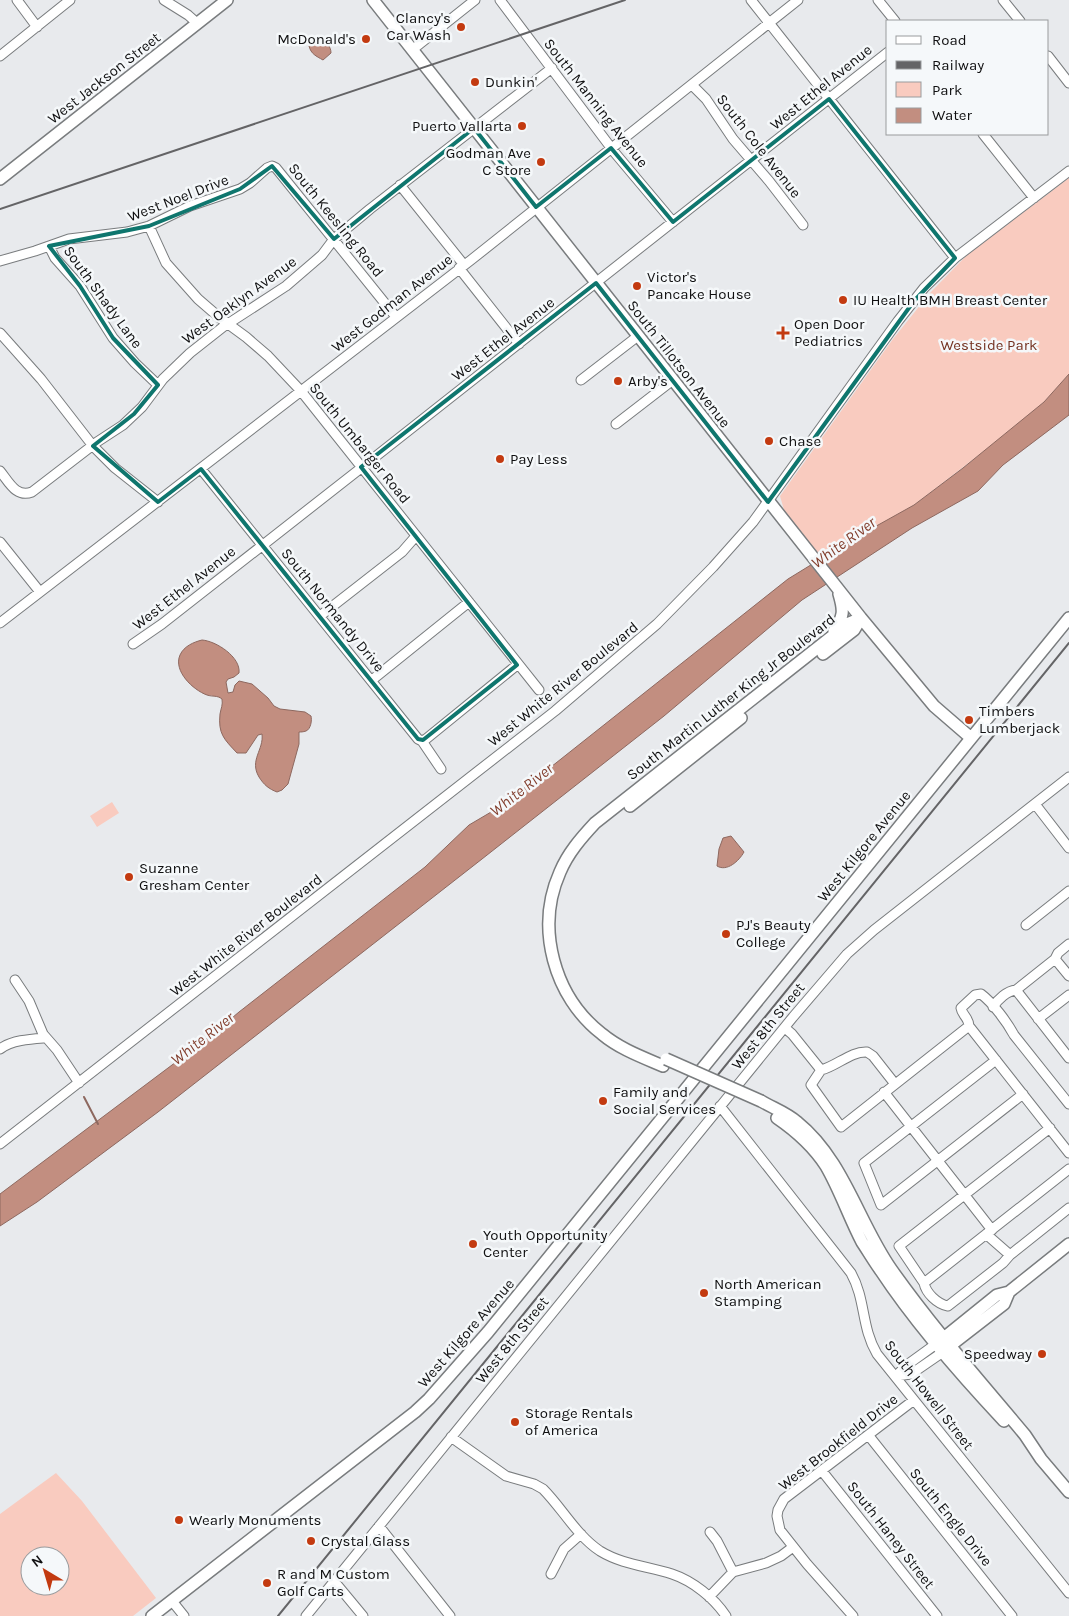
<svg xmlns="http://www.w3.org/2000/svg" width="1069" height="1616" font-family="Karla,sans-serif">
	<rect width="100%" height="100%" fill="#e8eaed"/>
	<path fill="#f9cbbf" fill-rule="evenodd" d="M1069,178V374L1044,402L997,441L914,505L822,558L784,510L780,496L893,339L930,293L967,255Z
		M112,802L119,813L97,827L90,816Z
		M56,1473L82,1501L156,1598L133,1616H0V1514ZM30,1556H60V1586H30Z"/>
	<path fill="#c28e80" stroke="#8d685f" d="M320,39C326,42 331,46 331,53L323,60C316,56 311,54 309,46L313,41Z
		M1069,374V415L1003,465L978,491L912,528L802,600L664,716L482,859L158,1112L37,1202L0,1226V1194L208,1038L239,1012L425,867L469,825L503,805L788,579L853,539L914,505L963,468L1044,402Z
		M202,640C216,641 241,657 239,673L234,677L228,679L226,682L228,693L233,692L235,685L239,681L252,684L268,698L274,706L280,709L305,712L311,716C312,720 311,729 306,731C303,732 301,732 299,732V744L288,784L282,790L277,792C269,789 264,785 259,777C249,760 264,750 262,734L258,735L246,753H237C224,739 218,734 220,714C221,708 223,705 222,699C217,695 213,697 207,695C193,690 173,671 180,655C184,646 194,642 202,640Z
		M731,836L744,852C739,861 727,872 717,866L719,849L723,838Z"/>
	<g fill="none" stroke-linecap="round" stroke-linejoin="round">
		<path stroke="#8d685f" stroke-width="2" d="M84,1097L98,1124"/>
		<defs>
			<path id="minor" d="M17,0L37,27
				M164,0L188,15L197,23
				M500,0L615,153L673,222
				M751,0L955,258
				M878,0L895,21
				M1003,0L1020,21
				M412,50L475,0
				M0,56L70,0
				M1048,56L1069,83
				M692,85L706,99L733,139L769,181L803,225
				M983,134L1034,198
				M400,185L464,265
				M149,226L166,263L198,299L220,318L246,337L268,356L301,391L539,690
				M49,246L55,258L80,286L113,338L135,363L158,385
				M0,261L35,251L69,239L127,232L149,226L190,206L240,189L250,183L267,168L272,166L276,168L396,317
				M459,268L519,344
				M0,333L41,379L93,446L115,468L158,502
				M581,380L638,336
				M616,424L673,380
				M201,469L418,739L422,741L441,769
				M0,471C9,482 16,498 32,492L97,442L123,425L142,407L163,379L190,353L223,327L286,286L322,255L334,239L370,209L552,68
				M0,542L40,592
				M320,616L402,552L416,536
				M0,623L471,260L798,0
				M133,644L162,624L356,472L888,52
				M372,680L469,602
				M422,741L426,739L517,665
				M1035,804L1069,848
				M1026,925L1069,891
				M1055,959L1069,976
				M15,980L29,1001L43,1034L57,1050L79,1083
				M1016,990L1069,1058
				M993,1007C998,999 1007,991 1016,990L1055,959L1058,953L1069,944
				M1038,1019L1069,995
				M969,1026L1069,1153
				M785,1028L792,1034L821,1070
				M0,1049C12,1040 31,1039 45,1038
				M996,1060L864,1163L881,1205L1023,1094
				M821,1070L811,1085L841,1127L969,1026C969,1018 962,1015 961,1008L975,995L981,994C993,1003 1007,1022 1014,1035L1069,1104
				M821,1070C837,1066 851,1051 867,1052L873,1056L895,1084
				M884,1092L992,1230
				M720,1106L851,1273C866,1300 861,1327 877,1354L1069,1593
				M0,1144L555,711L657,624L713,567L753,522L898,321L924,288L955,258L1069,171
				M986,1234L1010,1255L1069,1208
				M1010,1255L1003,1263L948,1306C937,1304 926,1293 924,1283L1069,1169
				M924,1283L899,1246L1050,1128
				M896,1376L911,1374L943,1352
				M896,1376L907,1365L936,1344
				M869,1436L1012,1616
				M451,1437L506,1476L534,1484L543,1489C562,1508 577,1536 600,1551C623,1565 648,1566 672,1574C693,1581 714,1598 726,1616
				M822,1471L937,1616
				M379,1526L450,1616
				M710,1532L717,1541L733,1572
				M551,1574L564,1549L581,1534
				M334,1581L363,1616
				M709,1597L733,1572L766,1563L781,1556L793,1547
				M172,1601L184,1616
				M306,1616L793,1017L847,954L874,930L1069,777
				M853,1616L807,1564L780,1530L777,1516L778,1510L784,1499L914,1400"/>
			<path id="major" d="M373,0L861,618L934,706L971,738
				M0,179L227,0
				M834,631C844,616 844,611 839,594
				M823,654L854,630L861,618
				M630,806L741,718
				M663,1066C642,1057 620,1049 602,1034C554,997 535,928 560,872C568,853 581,838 595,823L849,623L861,618
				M761,1101C773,1108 787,1113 797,1122C844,1160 858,1222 891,1269C932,1327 979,1380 1025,1435L1041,1459L1069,1492
				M777,1118C796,1131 813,1146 826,1166C840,1190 849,1217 862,1242C868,1251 874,1261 881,1271C916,1324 960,1374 1004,1421
				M940,1341L997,1295L1009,1292
				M946,1349L1004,1304L1009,1292L1069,1244
				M152,1616L415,1412L429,1399L488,1332L1069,618"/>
		</defs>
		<use href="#minor" stroke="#797c7e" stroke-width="11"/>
		<use href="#major" stroke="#797c7e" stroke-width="14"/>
		<use href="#minor" stroke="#fff" stroke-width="9"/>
		<use href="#major" stroke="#fff" stroke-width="11"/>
		<path stroke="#646466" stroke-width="2" d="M0,209L625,0
			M278,1616L1069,643"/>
		<defs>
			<path id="major-bridge" d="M666,1059L761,1101"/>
		</defs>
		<use href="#major-bridge" stroke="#797c7e" stroke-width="14" stroke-linecap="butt"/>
		<use href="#major-bridge" stroke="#fff" stroke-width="11"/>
	</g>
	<path fill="none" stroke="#0f766e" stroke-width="4" stroke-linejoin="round" d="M829,99L955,258L914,301L768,502L596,283L361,467L517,665L423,740L418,739L201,469L158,502L93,446L134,414L158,385L113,338L80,286L49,246L149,226L240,189L272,166L334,239L474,128L536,207L611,148L673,222Z"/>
	<g fill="#c33a10" stroke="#f5f8fa" stroke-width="2">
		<circle cx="461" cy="27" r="5"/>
		<circle cx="366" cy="39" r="5"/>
		<circle cx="475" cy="82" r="5"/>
		<circle cx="522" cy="126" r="5"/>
		<circle cx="541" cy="162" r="5"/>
		<circle cx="637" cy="286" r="5"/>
		<circle cx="843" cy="300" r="5"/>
		<path d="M780.5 325.5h5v5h5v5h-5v5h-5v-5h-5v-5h5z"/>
		<circle cx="618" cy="381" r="5"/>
		<circle cx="769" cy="441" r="5"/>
		<circle cx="500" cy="459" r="5"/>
		<circle cx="969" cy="720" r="5"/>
		<circle cx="129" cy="877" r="5"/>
		<circle cx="726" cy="934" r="5"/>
		<circle cx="603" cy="1101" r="5"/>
		<circle cx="473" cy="1244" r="5"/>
		<circle cx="704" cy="1293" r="5"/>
		<circle cx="1042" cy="1354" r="5"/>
		<circle cx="515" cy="1422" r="5"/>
		<circle cx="179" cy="1520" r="5"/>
		<circle cx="311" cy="1541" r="5"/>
		<circle cx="267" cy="1583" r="5"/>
	</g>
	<g text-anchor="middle" stroke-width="5" stroke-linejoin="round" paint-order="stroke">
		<g font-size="15" fill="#101011" stroke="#f5f8fa" text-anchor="start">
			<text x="451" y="23" text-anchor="end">Clancy's<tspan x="451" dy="17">Car Wash</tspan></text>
			<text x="356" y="44" text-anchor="end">McDonald's</text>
			<text x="485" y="87">Dunkin'</text>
			<text x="512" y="131" text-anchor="end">Puerto Vallarta</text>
			<text x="531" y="158" text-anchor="end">Godman Ave<tspan x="531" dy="17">C Store</tspan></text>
			<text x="647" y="282">Victor's<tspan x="647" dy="17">Pancake House</tspan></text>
			<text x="853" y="305">IU Health BMH Breast Center</text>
			<text x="794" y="329">Open Door<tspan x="794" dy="17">Pediatrics</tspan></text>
			<text x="628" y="386">Arby's</text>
			<text x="779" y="446">Chase</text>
			<text x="510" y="464">Pay Less</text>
			<text x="979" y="716">Timbers<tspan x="979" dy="17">Lumberjack</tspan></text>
			<text x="139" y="873">Suzanne<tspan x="139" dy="17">Gresham Center</tspan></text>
			<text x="736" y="930">PJ's Beauty<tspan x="736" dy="17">College</tspan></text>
			<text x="613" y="1097">Family and<tspan x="613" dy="17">Social Services</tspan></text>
			<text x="483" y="1240">Youth Opportunity<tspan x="483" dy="17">Center</tspan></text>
			<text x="714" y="1289">North American<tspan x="714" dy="17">Stamping</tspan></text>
			<text x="1032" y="1359" text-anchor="end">Speedway</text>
			<text x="525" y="1418">Storage Rentals<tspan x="525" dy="17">of America</tspan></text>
			<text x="189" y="1525">Wearly Monuments</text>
			<text x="321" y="1546">Crystal Glass</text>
			<text x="277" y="1579">R and M Custom<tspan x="277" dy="17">Golf Carts</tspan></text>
		</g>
		<g font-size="15" fill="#101011" stroke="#f5f8fa">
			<text transform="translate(104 78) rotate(-38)" y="5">West Jackson Street</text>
			<text transform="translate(821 87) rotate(-39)" y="5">West Ethel Avenue</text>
			<text transform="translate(596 103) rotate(52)" y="5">South Manning Avenue</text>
			<text transform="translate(759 146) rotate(52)" y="5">South Cole Avenue</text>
			<text transform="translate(178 198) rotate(-21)" y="5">West Noel Drive</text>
			<text transform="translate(336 220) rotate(51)" y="5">South Keesling Road</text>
			<text transform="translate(103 297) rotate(54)" y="5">South Shady Lane</text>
			<text transform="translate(239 300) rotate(-36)" y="5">West Oaklyn Avenue</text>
			<text transform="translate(392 303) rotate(-38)" y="5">West Godman Avenue</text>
			<text transform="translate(503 339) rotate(-38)" y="5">West Ethel Avenue</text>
			<text transform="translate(679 364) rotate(52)" y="5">South Tillotson Avenue</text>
			<text transform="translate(360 443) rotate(51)" y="5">South Umbarger Road</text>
			<text transform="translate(184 588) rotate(-38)" y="5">West Ethel Avenue</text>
			<text transform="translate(333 610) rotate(51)" y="5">South Normandy Drive</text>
			<text transform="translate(563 684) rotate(-39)" y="5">West White River Boulevard</text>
			<text transform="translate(731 697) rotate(-38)" y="5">South Martin Luther King Jr Boulevard</text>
			<text transform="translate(864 846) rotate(-51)" y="5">West Kilgore Avenue</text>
			<text transform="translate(246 935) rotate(-38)" y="5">West White River Boulevard</text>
			<text transform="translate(768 1026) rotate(-51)" y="5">West 8th Street</text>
			<text transform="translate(466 1333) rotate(-49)" y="5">West Kilgore Avenue</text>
			<text transform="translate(512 1340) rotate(-51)" y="5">West 8th Street</text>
			<text transform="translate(929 1395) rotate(52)" y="5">South Howell Street</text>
			<text transform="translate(838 1442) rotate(-38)" y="5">West Brookfield Drive</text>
			<text transform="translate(951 1517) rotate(51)" y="5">South Engle Drive</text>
			<text transform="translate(891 1535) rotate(52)" y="5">South Haney Street</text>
		</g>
		<g font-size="15" fill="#743221" stroke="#f5f8fa">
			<text x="989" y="350">Westside Park</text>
		</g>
		<g font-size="16" font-style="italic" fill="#833f2e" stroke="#f5f8fa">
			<text transform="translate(843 542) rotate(-36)" y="6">White River</text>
			<text transform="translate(521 789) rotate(-38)" y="6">White River</text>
			<text transform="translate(202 1038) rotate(-38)" y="6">White River</text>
		</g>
	</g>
	<rect x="886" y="20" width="162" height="115" fill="#f5f8fa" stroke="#999b9d"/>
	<rect x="896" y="36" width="25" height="8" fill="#ffffff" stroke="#999b9d"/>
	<text x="932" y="45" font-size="15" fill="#101011">Road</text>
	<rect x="896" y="61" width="25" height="8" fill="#646466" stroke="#999b9d"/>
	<text x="932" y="70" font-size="15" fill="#101011">Railway</text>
	<rect x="896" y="82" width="25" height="15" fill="#f9cbbf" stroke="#999b9d"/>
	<text x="932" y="95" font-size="15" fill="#101011">Park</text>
	<rect x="896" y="108" width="25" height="15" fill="#c28e80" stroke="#999b9d"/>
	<text x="932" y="120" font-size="15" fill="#101011">Water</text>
	<g transform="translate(45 1571) rotate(322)"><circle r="24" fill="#f5f8fa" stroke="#999b9d"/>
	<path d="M0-4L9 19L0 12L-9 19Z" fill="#c33a10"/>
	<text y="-8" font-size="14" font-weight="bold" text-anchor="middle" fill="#101011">N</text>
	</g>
</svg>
